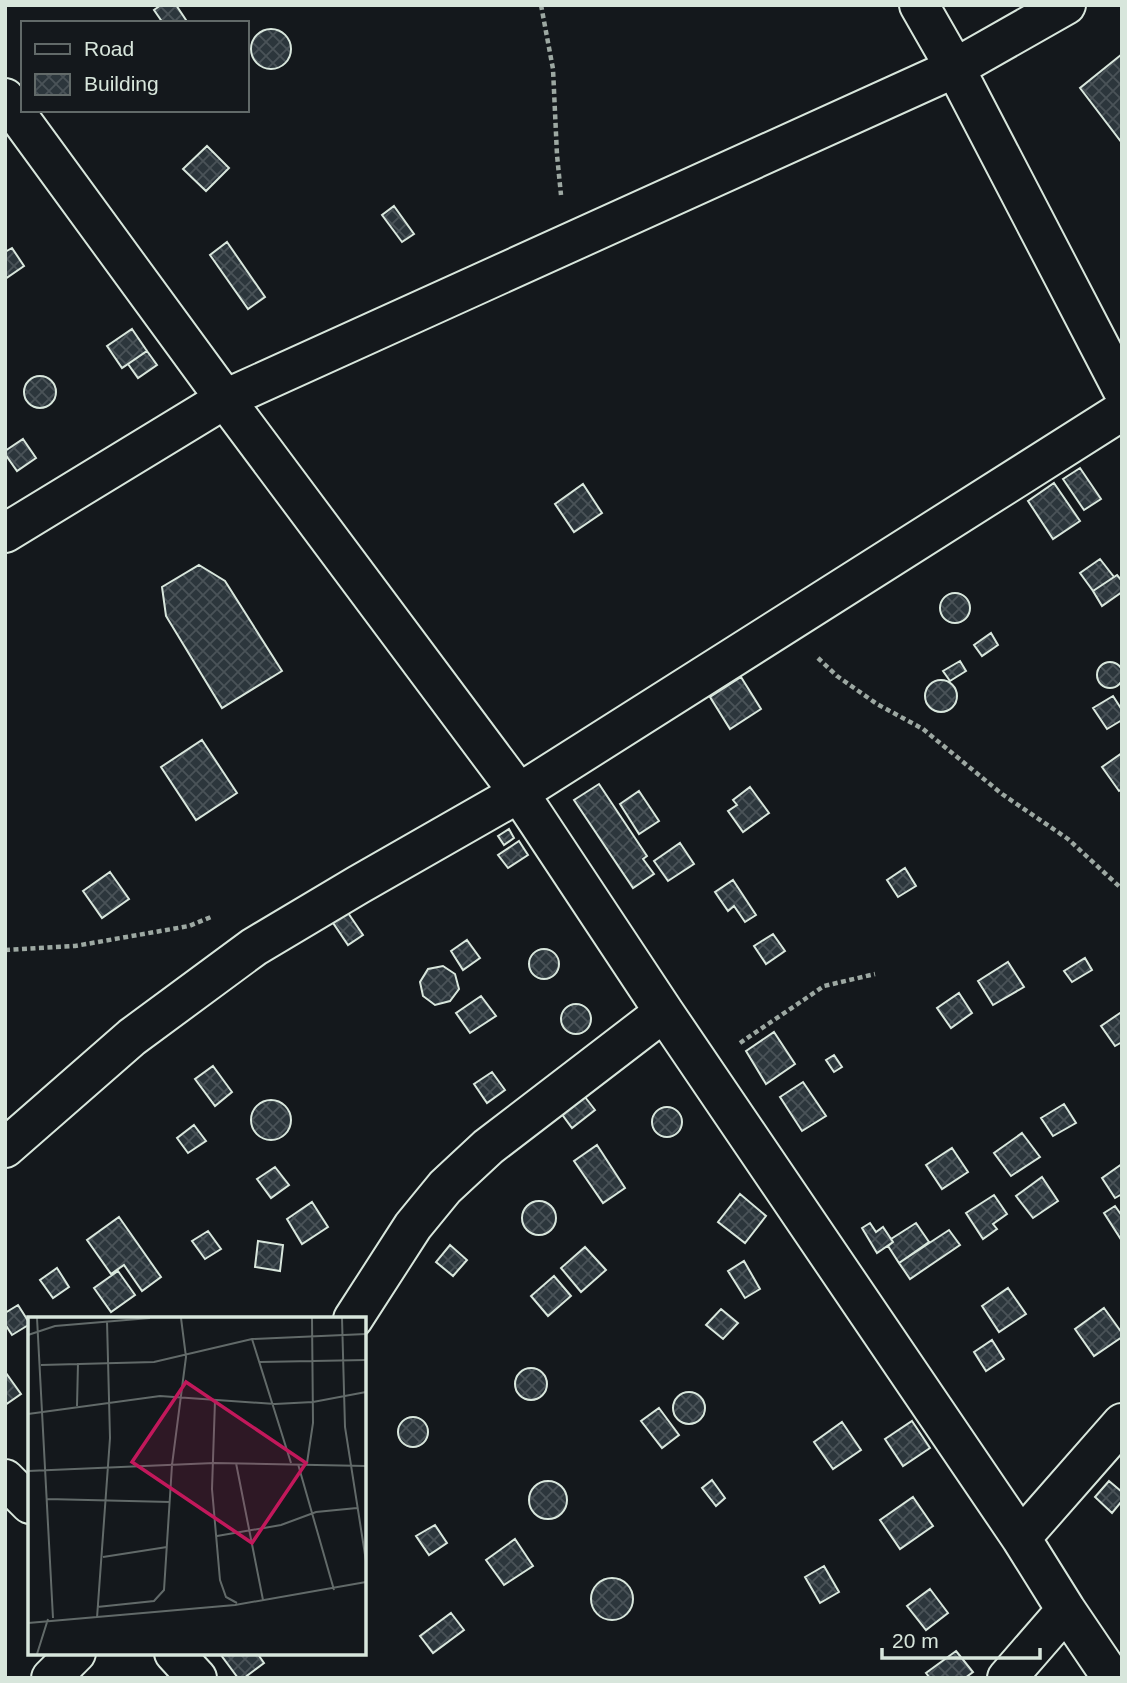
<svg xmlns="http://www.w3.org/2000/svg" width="1127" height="1683" font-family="Helvetica,sans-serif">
	<defs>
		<pattern id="building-cross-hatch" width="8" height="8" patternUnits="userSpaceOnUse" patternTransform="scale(1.75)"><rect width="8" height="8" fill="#2c363c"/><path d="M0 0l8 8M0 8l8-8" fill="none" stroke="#4a5358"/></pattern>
	</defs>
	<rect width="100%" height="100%" fill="#14181c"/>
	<path fill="url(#building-cross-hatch)" stroke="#d8e6dc" stroke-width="2" d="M161,5H176L188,23H163L154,10Z
		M251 49a20 20 0 1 1 40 0a20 20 0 1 1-40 0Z
		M1122,54V143L1080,88Z
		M207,146L229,168L206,191L183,169Z
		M394,206L414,234L402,242L382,215Z
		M227,242L265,297L248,309L210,255Z
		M12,248L24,266L5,279V252Z
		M132,329L147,351L122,368L107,346Z
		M147,351L157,365L138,378L128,364Z
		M24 392a16 16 0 1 1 32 0a16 16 0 1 1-32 0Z
		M23,439L36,458L17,471L5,454V451Z
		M1080,468L1101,499L1084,510L1063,479Z
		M1054,483L1080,521L1053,539L1028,501Z
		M583,484L602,513L574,532L555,504Z
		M1100,559L1114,577L1093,591L1080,573Z
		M199,565L225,581L282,671L222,708L166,616L162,587Z
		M1117,575L1122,581V592L1102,606L1093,591Z
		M940 608a15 15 0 1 1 30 0a15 15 0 1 1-30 0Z
		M991,633L998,645L982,656L974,645Z
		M960,661L966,671L950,681L943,671Z
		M1097 675a13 13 0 1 1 26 0a13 13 0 1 1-26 0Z
		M741,677L761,709L730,729L710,697Z
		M925 696a16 16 0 1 1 32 0a16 16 0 1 1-32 0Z
		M1113,696L1122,710V720L1107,729L1093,708Z
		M202,740L237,793L196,820L161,767Z
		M1122,753V789L1119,791L1102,767Z
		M599,784L647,856L643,859L654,874L633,888L574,800Z
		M750,787L769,813L743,832L728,811L737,805L733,800Z
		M639,791L659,821L639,834L620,804Z
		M509,829L514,838L504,845L498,836Z
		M519,841L528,855L508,868L498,855Z
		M680,843L694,864L668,881L654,861Z
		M905,868L916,886L898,897L887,880Z
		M110,872L129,899L102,918L83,891Z
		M733,880L756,915L745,922L734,906L728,911L715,892Z
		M342,904L363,935L348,945L327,914Z
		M773,934L785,951L766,964L754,946Z
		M467,940L480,958L463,970L451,951Z
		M529 964a15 15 0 1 1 30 0a15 15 0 1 1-30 0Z
		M1085,958L1092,970L1072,982L1064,971Z
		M1008,962L1024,987L993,1005L978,981Z
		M443,966L455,974L459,989L450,1001L435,1005L423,996L420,982L428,969Z
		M959,993L972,1013L951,1028L937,1008Z
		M481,996L496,1016L470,1033L456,1013Z
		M561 1019a15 15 0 1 1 30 0a15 15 0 1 1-30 0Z
		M1120,1013L1122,1015V1042L1115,1046L1101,1026Z
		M774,1032L795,1064L766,1084L746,1051Z
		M834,1055L842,1067L834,1072L826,1060Z
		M213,1066L232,1092L215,1106L195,1079Z
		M492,1072L505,1090L487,1103L474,1084Z
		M803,1082L826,1116L802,1131L780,1097Z
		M585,1097L595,1110L572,1128L561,1113Z
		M251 1120a20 20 0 1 1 40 0a20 20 0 1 1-40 0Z
		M1064,1104L1076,1123L1053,1136L1041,1118Z
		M652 1122a15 15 0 1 1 30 0a15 15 0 1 1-30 0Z
		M194,1125L206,1141L188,1153L177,1138Z
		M1022,1133L1040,1157L1011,1176L994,1153Z
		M597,1145L625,1188L603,1203L574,1161Z
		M952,1148L968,1172L942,1189L926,1165Z
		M1122,1164V1194L1115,1198L1102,1178Z
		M275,1167L289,1185L271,1198L257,1179Z
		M1042,1177L1058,1201L1033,1218L1016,1196Z
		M740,1194L766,1216L745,1243L718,1222Z
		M994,1195L1007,1214L993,1224L997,1229L983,1239L966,1213Z
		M522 1218a17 17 0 1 1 34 0a17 17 0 1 1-34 0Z
		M312,1202L328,1227L302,1244L287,1219Z
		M1115,1206L1122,1216V1241L1104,1213Z
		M119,1217L161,1277L142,1291L124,1265L111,1274L87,1240Z
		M870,1223L876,1232L883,1227L893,1242L877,1253L862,1228Z
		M916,1223L929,1242L899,1263L888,1246L893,1242L891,1239Z
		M949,1230L960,1245L910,1279L899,1263Z
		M208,1231L221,1249L205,1259L192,1241Z
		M258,1241L283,1245L280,1271L255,1267Z
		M450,1245L467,1260L453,1276L436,1262Z
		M585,1247L606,1270L581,1292L561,1268Z
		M744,1261L760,1289L745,1298L728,1271Z
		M57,1268L69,1287L53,1298L40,1280Z
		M118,1271L135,1295L111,1312L94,1288Z
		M554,1276L571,1296L548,1316L531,1296Z
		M1008,1288L1026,1314L999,1332L982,1306Z
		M18,1305L30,1324L12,1335L5,1324V1313Z
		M1104,1308L1122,1333V1337L1094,1356L1075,1329Z
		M721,1309L738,1323L723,1339L706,1325Z
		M992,1340L1004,1359L986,1371L974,1352Z
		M515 1384a16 16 0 1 1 32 0a16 16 0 1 1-32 0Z
		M6,1373L21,1394L5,1405V1374Z
		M673 1408a16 16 0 1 1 32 0a16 16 0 1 1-32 0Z
		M659,1408L679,1435L662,1448L641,1421Z
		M398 1432a15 15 0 1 1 30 0a15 15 0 1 1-30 0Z
		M912,1421L930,1448L903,1466L885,1439Z
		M842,1422L861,1450L833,1469L814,1442Z
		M712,1480L725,1498L716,1506L702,1488Z
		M1109,1481L1122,1492V1501L1112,1513L1095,1497Z
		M529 1500a19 19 0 1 1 38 0a19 19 0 1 1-38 0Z
		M913,1497L933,1526L900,1549L880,1520Z
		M435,1525L447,1543L429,1555L416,1536Z
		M515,1539L533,1566L504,1585L486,1560Z
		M824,1566L839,1592L820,1603L805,1577Z
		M591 1599a21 21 0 1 1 42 0a21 21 0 1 1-42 0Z
		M930,1589L948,1613L926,1630L907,1606Z
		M451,1613L464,1630L433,1653L420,1636Z
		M956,1651L973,1672L965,1678H930L926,1673Z
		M223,1653H257L264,1663L244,1678H238L221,1655Z"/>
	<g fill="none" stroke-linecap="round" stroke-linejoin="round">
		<defs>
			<path id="minor" d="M919,5L955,68L1122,389
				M5,98L225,399L519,793L664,1012L1021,1538L1066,1610L1112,1678
				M5,533L225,399L955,68L1066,5
				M5,1148L132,1037L254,947L358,885L519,793L1122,411
				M353,1319L413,1226L445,1187L488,1147L664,1012
				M5,1479L30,1504
				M1021,1538L1122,1423
				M174,1653L197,1678
				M51,1678L76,1653
				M1007,1678L1066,1610"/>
		</defs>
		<use href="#minor" stroke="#d8e6dc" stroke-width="42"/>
		<path stroke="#9da8a2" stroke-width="4.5" stroke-dasharray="5 3.5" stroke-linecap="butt" d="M541,5L553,69L557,155L561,195
			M818,658L837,676L877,704L923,729L1002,794L1068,839L1122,889
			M5,950L75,946L189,926L211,917
			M740,1043L824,986L875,974"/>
		<use href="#minor" stroke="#14181c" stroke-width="38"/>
	</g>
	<g transform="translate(28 1317)">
		<rect width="338" height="338" fill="#14181c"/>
		<path fill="none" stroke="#626a69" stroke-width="2" d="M9,1L25,301M314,1L317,110L338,244M0,18L27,9L122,1M224,22L263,146M232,45L338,43M13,48L126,45L224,22L338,17M187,84L184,172L192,263L198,280L209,286M49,89L50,46M0,97L132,79L247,87L285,85L338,75M208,146L235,283M279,146L285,106L284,1M270,147L306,273M0,154L186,146L338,149M19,182L142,185M189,219L253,208L288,195L329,191M75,240L139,230M69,290L126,284L136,273L144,148L158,40L153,1M69,301L82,121L79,4M0,306L207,288L338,265M9,337L20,302"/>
		<path fill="#c2185b" fill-opacity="0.15" stroke="#c2185b" stroke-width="3.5" d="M158,65L278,146L224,226L104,145Z"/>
		<rect width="338" height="338" fill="none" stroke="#d8e6dc" stroke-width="3.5"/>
	</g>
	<rect width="1127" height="1683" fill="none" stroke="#d8e6dc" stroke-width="14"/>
	<rect x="21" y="21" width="228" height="91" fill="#14181c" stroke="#626a69" stroke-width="2"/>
	<rect x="35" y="44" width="35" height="10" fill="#14181c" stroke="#626a69" stroke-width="2"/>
	<text x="84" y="56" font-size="21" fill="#d8e6dc">Road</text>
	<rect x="35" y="74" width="35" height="21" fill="url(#building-cross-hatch)" stroke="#626a69" stroke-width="2"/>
	<text x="84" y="91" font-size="21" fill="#d8e6dc">Building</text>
	<path d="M882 1648v10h158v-10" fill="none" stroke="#d8e6dc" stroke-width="3.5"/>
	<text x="892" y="1648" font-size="21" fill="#d8e6dc" stroke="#14181c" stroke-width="5" paint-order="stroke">20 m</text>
</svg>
